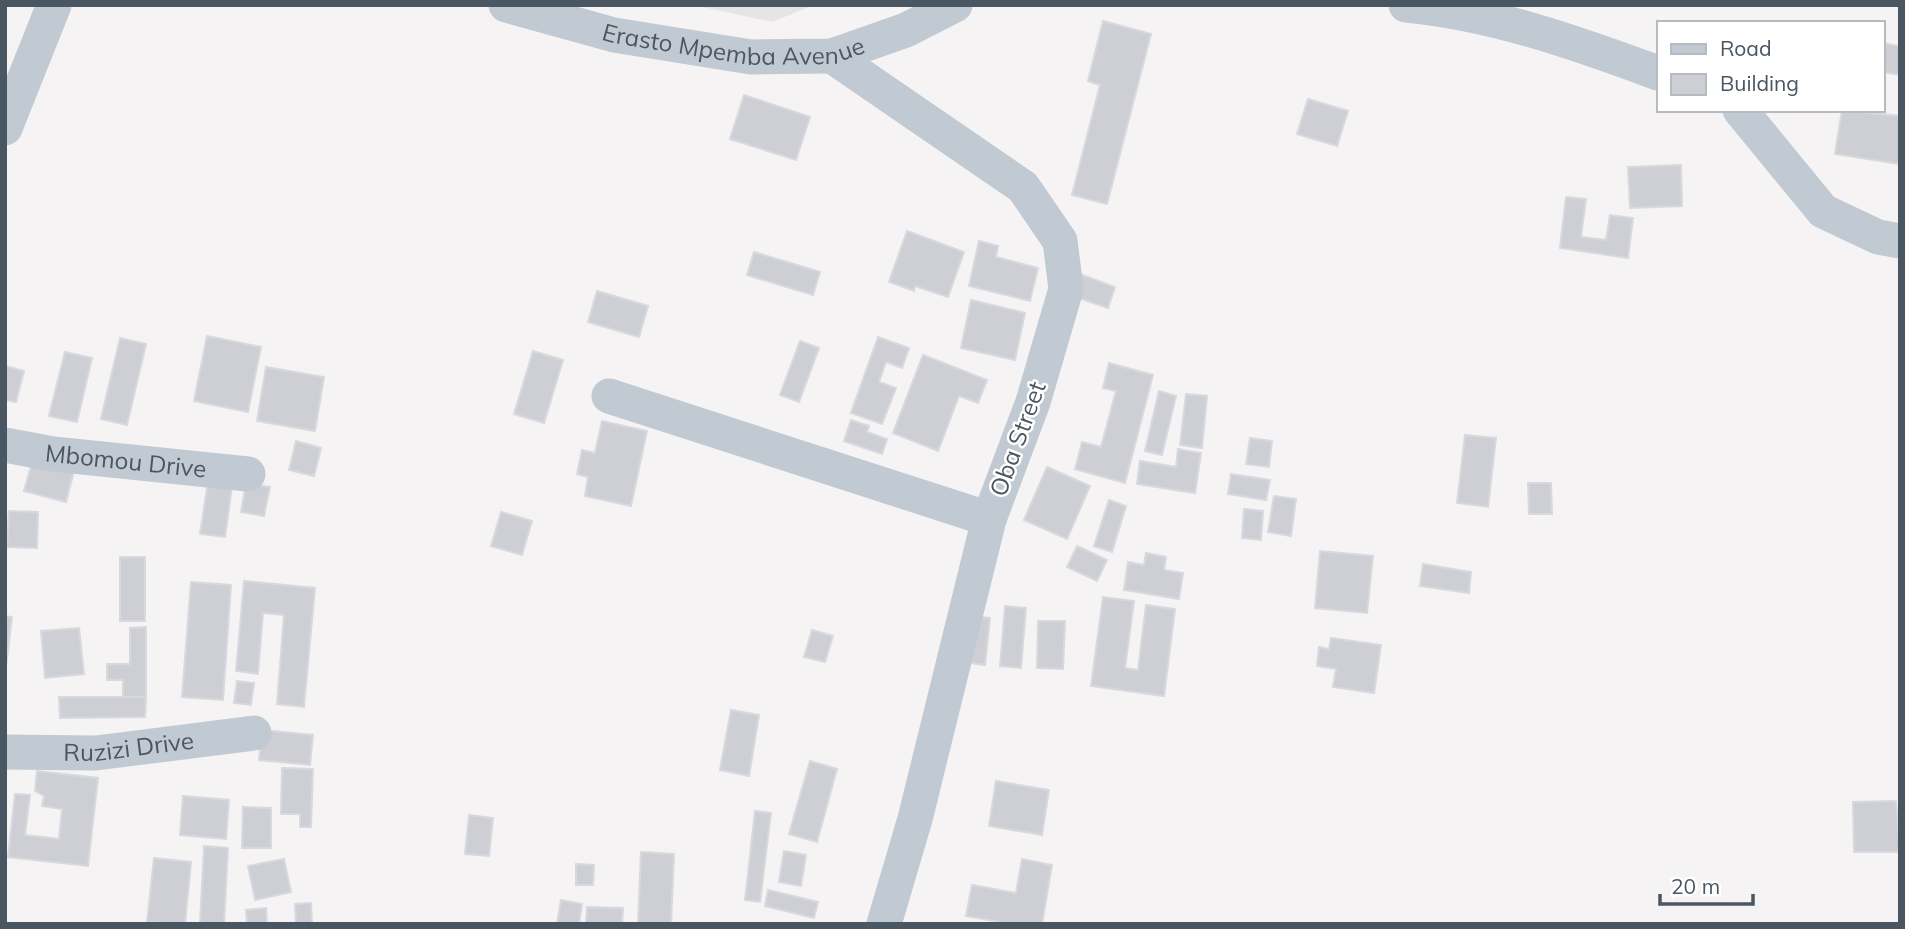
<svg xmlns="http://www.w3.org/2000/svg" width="1905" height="929" font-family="Mulish,sans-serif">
	<rect width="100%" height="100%" fill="#f5f3f3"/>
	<path fill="#e6e4e5" d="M694,5H814L772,22Z"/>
	<path fill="#cdcfd5" stroke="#d7d9de" stroke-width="2" d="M1103,21L1151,34L1107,204L1072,195L1100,85L1088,81Z
		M1882,43L1900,46V75L1882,72Z
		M744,95L810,117L796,160L730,139Z
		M1308,99L1348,111L1337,146L1297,134Z
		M1842,110L1900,116V164L1835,154Z
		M1681,165L1682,206L1630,208L1628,167Z
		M1566,197L1586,199L1581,237L1606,240L1610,215L1633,218L1628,258L1560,248Z
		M907,231L964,252L948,297L915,286L914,291L889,282Z
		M979,241L998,246L996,257L1038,268L1030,301L969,286Z
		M754,252L820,272L813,295L747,275Z
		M1077,273L1115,287L1108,308L1070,295Z
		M597,291L648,306L639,337L588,322Z
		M971,300L1025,313L1015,360L961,348Z
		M207,336L261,347L248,412L194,401Z
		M878,337L909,348L902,368L886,362L879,382L896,388L882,424L851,413Z
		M120,338L146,344L127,425L101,419Z
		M800,341L819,348L799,402L780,395Z
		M533,351L563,360L544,423L514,414Z
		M65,352L92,358L77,422L49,416Z
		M923,355L987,380L978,403L959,396L938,451L893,433Z
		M1109,363L1153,375L1125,483L1075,469L1082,442L1101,447L1116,391L1103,388Z
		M5,366L24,371L16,402L5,400Z
		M266,367L324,377L315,431L257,421Z
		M1159,391L1176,396L1162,455L1145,451Z
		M1186,394L1207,396L1202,448L1180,445Z
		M851,420L869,426L867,432L887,439L882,454L844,441Z
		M602,421L647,431L631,506L585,496L588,477L577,474L582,450L595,453Z
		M1465,435L1496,438L1488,507L1457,503Z
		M1250,438L1272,441L1269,467L1246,464Z
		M296,441L321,448L314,476L289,470Z
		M1178,449L1201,453L1195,493L1137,484L1140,461L1176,467Z
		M35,452L76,463L66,502L24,491Z
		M1047,467L1090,486L1067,539L1024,520Z
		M1231,474L1270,480L1266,500L1228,494Z
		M209,475L233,479L225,537L200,534Z
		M246,483L270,487L264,516L241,512Z
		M1528,483H1551L1552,514H1529Z
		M1274,496L1296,499L1291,536L1268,532Z
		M1109,500L1126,506L1112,552L1094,546Z
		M1244,509L1263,511L1261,540L1242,538Z
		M9,511L38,512L37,548L7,547Z
		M501,512L532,521L522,555L491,546Z
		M1077,546L1107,560L1097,581L1067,567Z
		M1320,551L1373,556L1367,613L1315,608Z
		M1146,553L1166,557L1164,570L1183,573L1179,599L1124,590L1128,562L1144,565Z
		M120,557H145V621H120Z
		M1423,564L1471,572L1469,593L1420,586Z
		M244,581L315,588L304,707L277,704L284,615L263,613L258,674L236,671Z
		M191,582L231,585L223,700L182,697Z
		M1103,597L1134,601L1125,668L1138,670L1146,605L1175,609L1164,696L1091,686Z
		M1005,606L1026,608L1021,668L1000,666Z
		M5,616L12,617L5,675Z
		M968,616L990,618L985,665L963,662Z
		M1038,621H1065L1063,669L1037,668Z
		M146,627V697H123V680H107V664H130V628Z
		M79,628L84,674L45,678L41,631Z
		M812,630L833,636L825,662L804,657Z
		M1331,638L1381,645L1374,693L1333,687L1336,669L1317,666L1319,647L1329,649Z
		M237,681L254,683L251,705L234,703Z
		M59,697H146L145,717L60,718Z
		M731,710L759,715L749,776L720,770Z
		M262,730L313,735L310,765L259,760Z
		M810,761L837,769L817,842L789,834Z
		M282,768L313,769L311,827H300V814H281Z
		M37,771L98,778L88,866L8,857L15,794L30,795L25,835L59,839L62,809L42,806L44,796L35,791Z
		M996,781L1049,790L1042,835L989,826Z
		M183,796L229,800L226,839L180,835Z
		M1896,801L1900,852H1854L1853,802Z
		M243,807L271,808V848H242Z
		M755,811L771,813L760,902L745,900Z
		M469,815L493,818L489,856L465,854Z
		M204,846L228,848L224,924H200Z
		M784,851L806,855L801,886L779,882Z
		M641,852L674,854L671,924H638Z
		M154,858L191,862L185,924L147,922Z
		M284,859L291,892L255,900L248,866Z
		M1022,859L1052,865L1042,924H1011L966,916L972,885L1016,893Z
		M576,864L594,865L593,885H576Z
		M768,890L818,902L814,918L765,906Z
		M561,900L582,904L579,924H557Z
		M311,903L312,924H296L295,904Z
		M587,907L623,908L622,924H586Z
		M266,908L267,924H247L246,910Z"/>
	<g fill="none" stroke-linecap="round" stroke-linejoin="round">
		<g stroke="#c1cad2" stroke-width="35">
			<path id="s1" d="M506,5L614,35L751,57L832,56L906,30L955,5"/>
			<path d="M1406,5C1492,13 1577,43 1658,73"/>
			<path d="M832,56L1023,187L1060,241L1066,289L1033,402L989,519L915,819L884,924"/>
			<path d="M1740,110L1823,211L1878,237L1900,241"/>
			<path d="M5,128L54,5"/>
			<path d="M609,396L989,519"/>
			<path id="s2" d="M5,445L53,454L248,474"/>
			<path id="s3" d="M5,752L96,753L254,733"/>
		</g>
	</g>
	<g text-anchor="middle" stroke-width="5" stroke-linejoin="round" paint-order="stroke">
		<g font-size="24" fill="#4a5661" stroke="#fff">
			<text dy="8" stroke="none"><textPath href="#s1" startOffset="233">Erasto Mpemba Avenue</textPath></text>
			<text transform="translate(1018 439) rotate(-70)" y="8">Oba Street</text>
			<text dy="8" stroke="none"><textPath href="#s2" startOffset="122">Mbomou Drive</textPath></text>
			<text dy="8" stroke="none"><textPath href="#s3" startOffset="124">Ruzizi Drive</textPath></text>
		</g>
	</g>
	<rect width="1905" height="929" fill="none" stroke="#4a5661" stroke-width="14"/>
	<rect x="1657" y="21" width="228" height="91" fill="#ffffff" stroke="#b7bbc0" stroke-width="2"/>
	<rect x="1671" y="44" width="35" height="10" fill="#c1cad2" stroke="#b7bbc0" stroke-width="2"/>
	<text x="1720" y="56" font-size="21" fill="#4a5661">Road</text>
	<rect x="1671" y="74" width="35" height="21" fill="#cdcfd5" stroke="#b7bbc0" stroke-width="2"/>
	<text x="1720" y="91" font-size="21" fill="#4a5661">Building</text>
	<path d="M1660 894v10h93v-10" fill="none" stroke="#4a5661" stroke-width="3.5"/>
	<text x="1671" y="894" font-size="21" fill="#4a5661" stroke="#ffffff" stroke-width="5" paint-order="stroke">20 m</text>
</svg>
